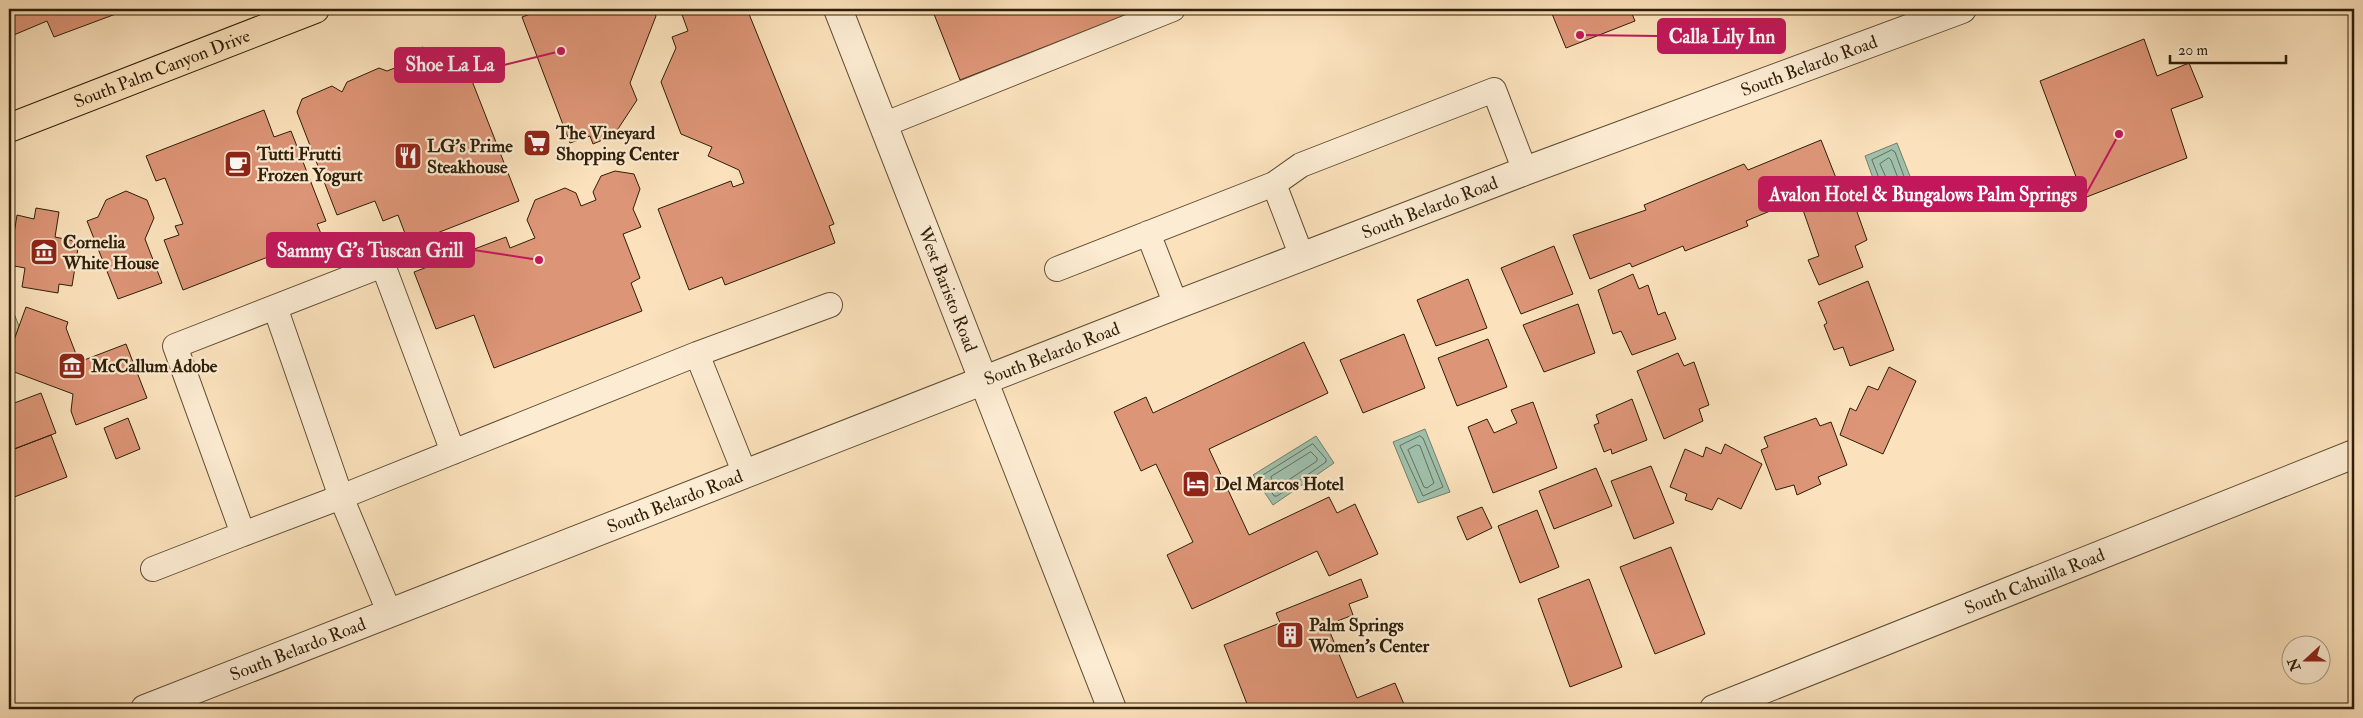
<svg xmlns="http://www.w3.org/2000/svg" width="2363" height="718" font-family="'IM FELL Double Pica',serif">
	<rect width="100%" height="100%" fill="#fbe2bc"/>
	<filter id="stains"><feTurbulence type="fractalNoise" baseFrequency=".004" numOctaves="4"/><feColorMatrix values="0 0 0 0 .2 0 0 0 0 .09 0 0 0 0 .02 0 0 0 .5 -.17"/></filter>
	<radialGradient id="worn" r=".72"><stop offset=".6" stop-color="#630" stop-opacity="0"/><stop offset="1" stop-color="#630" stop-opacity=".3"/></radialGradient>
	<path fill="#c6c18c" stroke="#7a704a" d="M9,301L19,326L9,354Z"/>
	<path fill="#9fbfab" stroke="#727f6a" d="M1897,143L1917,194L1883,206L1865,156Z
		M1425,429L1450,492L1418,503L1393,442Z
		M1316,436L1334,463L1273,505L1253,475Z"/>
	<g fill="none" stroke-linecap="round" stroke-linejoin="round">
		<path stroke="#676e5a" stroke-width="1" d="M1892,150L1895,152L1909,190L1887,199L1872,160Z
			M1889,158L1891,160L1901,186L1892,191L1880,164Z
			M1420,436L1423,438L1443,487L1423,496L1400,446Z
			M1313,444L1326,459V462L1277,496H1274L1262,476Z
			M1417,445L1420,446L1434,483L1427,488L1424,487L1408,450Z
			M1311,452L1317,458V461L1278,487H1275L1271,477Z"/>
	</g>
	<path fill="#dd9577" stroke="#2f1e08" d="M9,9H111L113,15L54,37L47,21L9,37Z
		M111,9H128L113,15Z
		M544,9H653L656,16L630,83L637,100L614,135L593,144L590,136L570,143L522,17Z
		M680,9H747L834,224L829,226L835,243L725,285L722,277L689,290L658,209L731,181L733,187L744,183L739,170L708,156L712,147L681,134L661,82L676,48L672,37L688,31Z
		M932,9H1142L960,80Z
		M1550,9H1630L1635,21L1566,48Z
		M2144,39L2157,76L2189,63L2203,97L2171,109L2187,158L2084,198L2040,81Z
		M422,47L465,63L519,201L409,244L398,215L383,221L375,201L337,215L297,112L302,99L332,86L342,92L347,82L379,68L387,71L418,59Z
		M264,110L274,137L291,131L326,221L317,224L322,236L183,290L164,240L179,235L175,226L183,224L165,178L156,181L146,156Z
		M1821,140L1838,183L1746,221L1748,226L1685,251L1683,246L1632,267L1630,263L1590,279L1573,235L1646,210L1644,205L1744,164L1748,170Z
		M615,171L634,174L640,189L633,209L641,227L623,234L640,278L631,283L642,311L494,368L474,315L436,329L414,272L506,237L510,248L535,238L527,220L535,200L565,188L576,193L581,206L596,200L593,192L601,176Z
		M126,191L147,200L154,218L145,239L162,283L118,299L87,221L98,217L106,200Z
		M1843,194L1849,211L1856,209L1867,240L1855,246L1863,267L1819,285L1808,260L1819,256L1803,210Z
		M36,208L59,212L55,237L79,242L72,286L59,284L58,293L22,287L25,268L9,265L17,215L34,219Z
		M1554,246L1573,294L1521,314L1501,268Z
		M1633,274L1639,289L1648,285L1658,315L1665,312L1676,339L1632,355L1621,331L1613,334L1598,290Z
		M1468,279L1487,328L1436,346L1417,300Z
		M1868,281L1894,350L1850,366L1843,347L1834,350L1824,325L1827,323L1818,302Z
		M1578,304L1595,353L1544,372L1523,325Z
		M26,307L68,322L66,328L79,362L126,344L147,398L76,425L71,411L73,394L9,370V354Z
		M1404,334L1425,388L1363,413L1340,360Z
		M1488,339L1507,387L1457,406L1438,358Z
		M1304,342L1328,393L1209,449L1249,535L1329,497L1337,513L1355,504L1378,554L1329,576L1317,551L1192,609L1167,555L1193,542L1156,464L1141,471L1114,412L1146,397L1153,413Z
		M1678,353L1684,366L1694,362L1709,405L1699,409L1703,421L1664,439L1637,371Z
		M1889,367L1916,381L1883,454L1840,435L1850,408L1856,411L1868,386L1878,390Z
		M41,393L56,433L9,451V405Z
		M1632,399L1647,440L1612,454L1611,449L1604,452L1594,425L1599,423L1596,415Z
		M1533,402L1557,468L1493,493L1468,427L1487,419L1494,433L1517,423L1511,410Z
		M128,418L140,449L116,459L104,428Z
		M1816,418L1820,426L1831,422L1847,465L1818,477L1821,484L1797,495L1794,485L1776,490L1761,450L1768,447L1764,437Z
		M51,435L67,477L9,499V451Z
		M1725,444L1762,464L1741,509L1718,498L1712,510L1685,500L1687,494L1670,487L1685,449L1703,457L1706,447L1721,454Z
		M1651,466L1674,523L1634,539L1611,481Z
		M1596,468L1612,506L1554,529L1539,491Z
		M1482,507L1492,528L1467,540L1457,517Z
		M1537,510L1559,567L1520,583L1498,526Z
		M1671,547L1705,634L1655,654L1620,567Z
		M1361,579L1368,597L1349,604L1353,615L1327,625L1357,698L1395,683L1406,709H1249L1224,645L1280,623L1276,613Z
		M1589,579L1622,667L1570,687L1538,599Z"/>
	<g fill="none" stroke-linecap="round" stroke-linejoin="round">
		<defs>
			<path id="service" d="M883,125L1173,9
				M1274,184L1302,257
				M1148,233L1176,305
				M1057,269L1274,184L1301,165L1494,90L1525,171
				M275,307L341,497L243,534L175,346L383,265L453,452
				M745,474L697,354L830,305
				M153,569L243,534
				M390,614L341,497L697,354"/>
			<g id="minor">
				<path id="s1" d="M838,9L1112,709"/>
				<path id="s2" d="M1714,709L2354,454"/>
			</g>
			<g id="tertiary">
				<path id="s3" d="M145,709L1176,305L1525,171L1962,9"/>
			</g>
			<g id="primary">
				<path id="s4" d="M9,128L315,9"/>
			</g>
		</defs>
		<use href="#service" stroke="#624f35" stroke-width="26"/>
		<use href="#minor" stroke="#624f35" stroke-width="30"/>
		<use href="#tertiary" stroke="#624f35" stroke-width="30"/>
		<use href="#primary" stroke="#2f1e08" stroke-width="30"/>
		<use href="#service" stroke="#fcecd3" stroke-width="24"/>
		<use href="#minor" stroke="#fcecd3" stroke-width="28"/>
		<use href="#tertiary" stroke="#fcecd3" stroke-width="28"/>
		<use href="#primary" stroke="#fbe2bc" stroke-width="28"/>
	</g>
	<defs>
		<symbol id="supermarket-square" viewBox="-11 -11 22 22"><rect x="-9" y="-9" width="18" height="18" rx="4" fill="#8f2418" stroke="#fcecd3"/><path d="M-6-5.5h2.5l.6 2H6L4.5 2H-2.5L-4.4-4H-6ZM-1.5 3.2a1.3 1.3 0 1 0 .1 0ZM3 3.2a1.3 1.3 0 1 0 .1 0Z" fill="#fff"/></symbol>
		<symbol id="restaurant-square" viewBox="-11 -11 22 22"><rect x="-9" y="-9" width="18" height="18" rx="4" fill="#8f2418" stroke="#fcecd3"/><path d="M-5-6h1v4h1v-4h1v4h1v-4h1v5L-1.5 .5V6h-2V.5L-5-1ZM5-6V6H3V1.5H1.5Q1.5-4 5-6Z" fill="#fff"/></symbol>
		<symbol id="cafe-square" viewBox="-11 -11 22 22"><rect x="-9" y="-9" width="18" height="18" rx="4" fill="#8f2418" stroke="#fcecd3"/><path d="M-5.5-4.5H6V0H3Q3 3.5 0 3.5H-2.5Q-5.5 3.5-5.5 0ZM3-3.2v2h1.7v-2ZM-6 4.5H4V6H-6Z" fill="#fff"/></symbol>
		<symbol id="museum-square" viewBox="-11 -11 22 22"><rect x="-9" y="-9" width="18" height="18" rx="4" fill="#8f2418" stroke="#fcecd3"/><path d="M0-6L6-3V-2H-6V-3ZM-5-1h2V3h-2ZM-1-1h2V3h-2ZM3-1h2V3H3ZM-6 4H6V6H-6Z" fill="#fff"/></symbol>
		<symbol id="hotel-square" viewBox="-11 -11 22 22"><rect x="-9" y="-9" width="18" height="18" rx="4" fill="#8f2418" stroke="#fcecd3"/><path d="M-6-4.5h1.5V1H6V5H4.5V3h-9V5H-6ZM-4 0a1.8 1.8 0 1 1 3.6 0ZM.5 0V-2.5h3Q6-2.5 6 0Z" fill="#fff"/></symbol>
		<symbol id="building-square" viewBox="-11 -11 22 22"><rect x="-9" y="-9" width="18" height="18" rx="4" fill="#8f2418" stroke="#fcecd3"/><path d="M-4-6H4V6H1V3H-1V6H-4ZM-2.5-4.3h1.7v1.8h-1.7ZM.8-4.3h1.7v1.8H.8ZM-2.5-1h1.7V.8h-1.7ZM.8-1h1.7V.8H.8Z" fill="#fff"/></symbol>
	</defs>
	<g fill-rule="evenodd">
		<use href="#supermarket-square" x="521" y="127" width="32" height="32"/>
		<use href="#restaurant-square" x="392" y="140" width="32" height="32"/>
		<use href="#cafe-square" x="222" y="148" width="32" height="32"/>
		<use href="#museum-square" x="28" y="236" width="32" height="32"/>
		<use href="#museum-square" x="56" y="350" width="32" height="32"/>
		<use href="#hotel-square" x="1180" y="468" width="32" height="32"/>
		<use href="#building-square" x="1274" y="619" width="32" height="32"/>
	</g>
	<g text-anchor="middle" stroke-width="4.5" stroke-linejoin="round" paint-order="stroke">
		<g font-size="18" fill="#2f1e08" stroke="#fcecd3">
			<text dy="6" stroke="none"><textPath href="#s3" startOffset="1784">South Belardo Road</textPath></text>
			<text dy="6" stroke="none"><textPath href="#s4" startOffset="164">South Palm Canyon Drive</textPath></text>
			<text dy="6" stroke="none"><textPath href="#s3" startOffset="1379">South Belardo Road</textPath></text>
			<text dy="6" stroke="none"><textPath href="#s1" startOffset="301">West Baristo Road</textPath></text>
			<text dy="6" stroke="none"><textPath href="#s3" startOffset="974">South Belardo Road</textPath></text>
			<text dy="6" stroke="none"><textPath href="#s3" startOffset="569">South Belardo Road</textPath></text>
			<text dy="6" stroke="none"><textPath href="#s2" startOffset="345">South Cahuilla Road</textPath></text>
			<text dy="6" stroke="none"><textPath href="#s3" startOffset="164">South Belardo Road</textPath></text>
		</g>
		<g font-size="18" font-weight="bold" fill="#2f1e08" stroke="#fcecd3" text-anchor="start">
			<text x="556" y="139">The Vineyard<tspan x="556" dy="21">Shopping Center</tspan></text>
			<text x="427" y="152">LG's Prime<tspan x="427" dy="21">Steakhouse</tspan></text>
			<text x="257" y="160">Tutti Frutti<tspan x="257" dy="21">Frozen Yogurt</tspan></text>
			<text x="63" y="248">Cornelia<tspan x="63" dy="21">White House</tspan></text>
			<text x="91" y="372">McCallum Adobe</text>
			<text x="1215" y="490">Del Marcos Hotel</text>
			<text x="1309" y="631">Palm Springs<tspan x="1309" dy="21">Women's Center</tspan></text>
		</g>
	</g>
	<path fill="none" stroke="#c2185b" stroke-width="2" d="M1580 35L1658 36M561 51L504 65M2119 134L2086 194M539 260L474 250"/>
	<g fill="#c2185b" stroke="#fcecd3" stroke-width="2">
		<circle cx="1580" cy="35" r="5"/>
		<circle cx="561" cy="51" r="5"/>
		<circle cx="2119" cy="134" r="5"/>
		<circle cx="539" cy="260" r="5"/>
	</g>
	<g fill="#c2185b" stroke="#c2185b" stroke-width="2">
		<rect x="1658" y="19" width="127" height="34" rx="5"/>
		<rect x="395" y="48" width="109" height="34" rx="5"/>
		<rect x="1759" y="177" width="327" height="34" rx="5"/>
		<rect x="267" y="233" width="207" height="34" rx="5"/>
	</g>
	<g font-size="19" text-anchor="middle" font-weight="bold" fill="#fff">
		<text x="1722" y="43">Calla Lily Inn</text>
		<text x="450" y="71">Shoe La La</text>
		<text x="1923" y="201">Avalon Hotel &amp; Bungalows Palm Springs</text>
		<text x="370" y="257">Sammy G's Tuscan Grill</text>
	</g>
	<rect width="2363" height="718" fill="none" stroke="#fbe2bc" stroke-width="30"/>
	<rect x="10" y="10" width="2343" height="698" fill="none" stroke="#2f1e08" stroke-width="2.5"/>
	<rect x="15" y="15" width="2333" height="688" fill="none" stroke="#2f1e08"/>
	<g transform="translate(2306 660) rotate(249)"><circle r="24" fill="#fcecd3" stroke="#aa9a82"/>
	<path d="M0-4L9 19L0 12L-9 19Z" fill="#8f2418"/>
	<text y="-8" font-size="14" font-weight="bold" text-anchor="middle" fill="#2f1e08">N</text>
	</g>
	<path d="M2170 55v8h116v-8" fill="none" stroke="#2f1e08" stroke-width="2.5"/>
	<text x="2178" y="55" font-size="15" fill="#2f1e08" stroke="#fcecd3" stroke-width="4" paint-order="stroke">20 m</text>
	<rect width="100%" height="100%" filter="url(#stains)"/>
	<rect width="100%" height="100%" fill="url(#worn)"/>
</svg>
